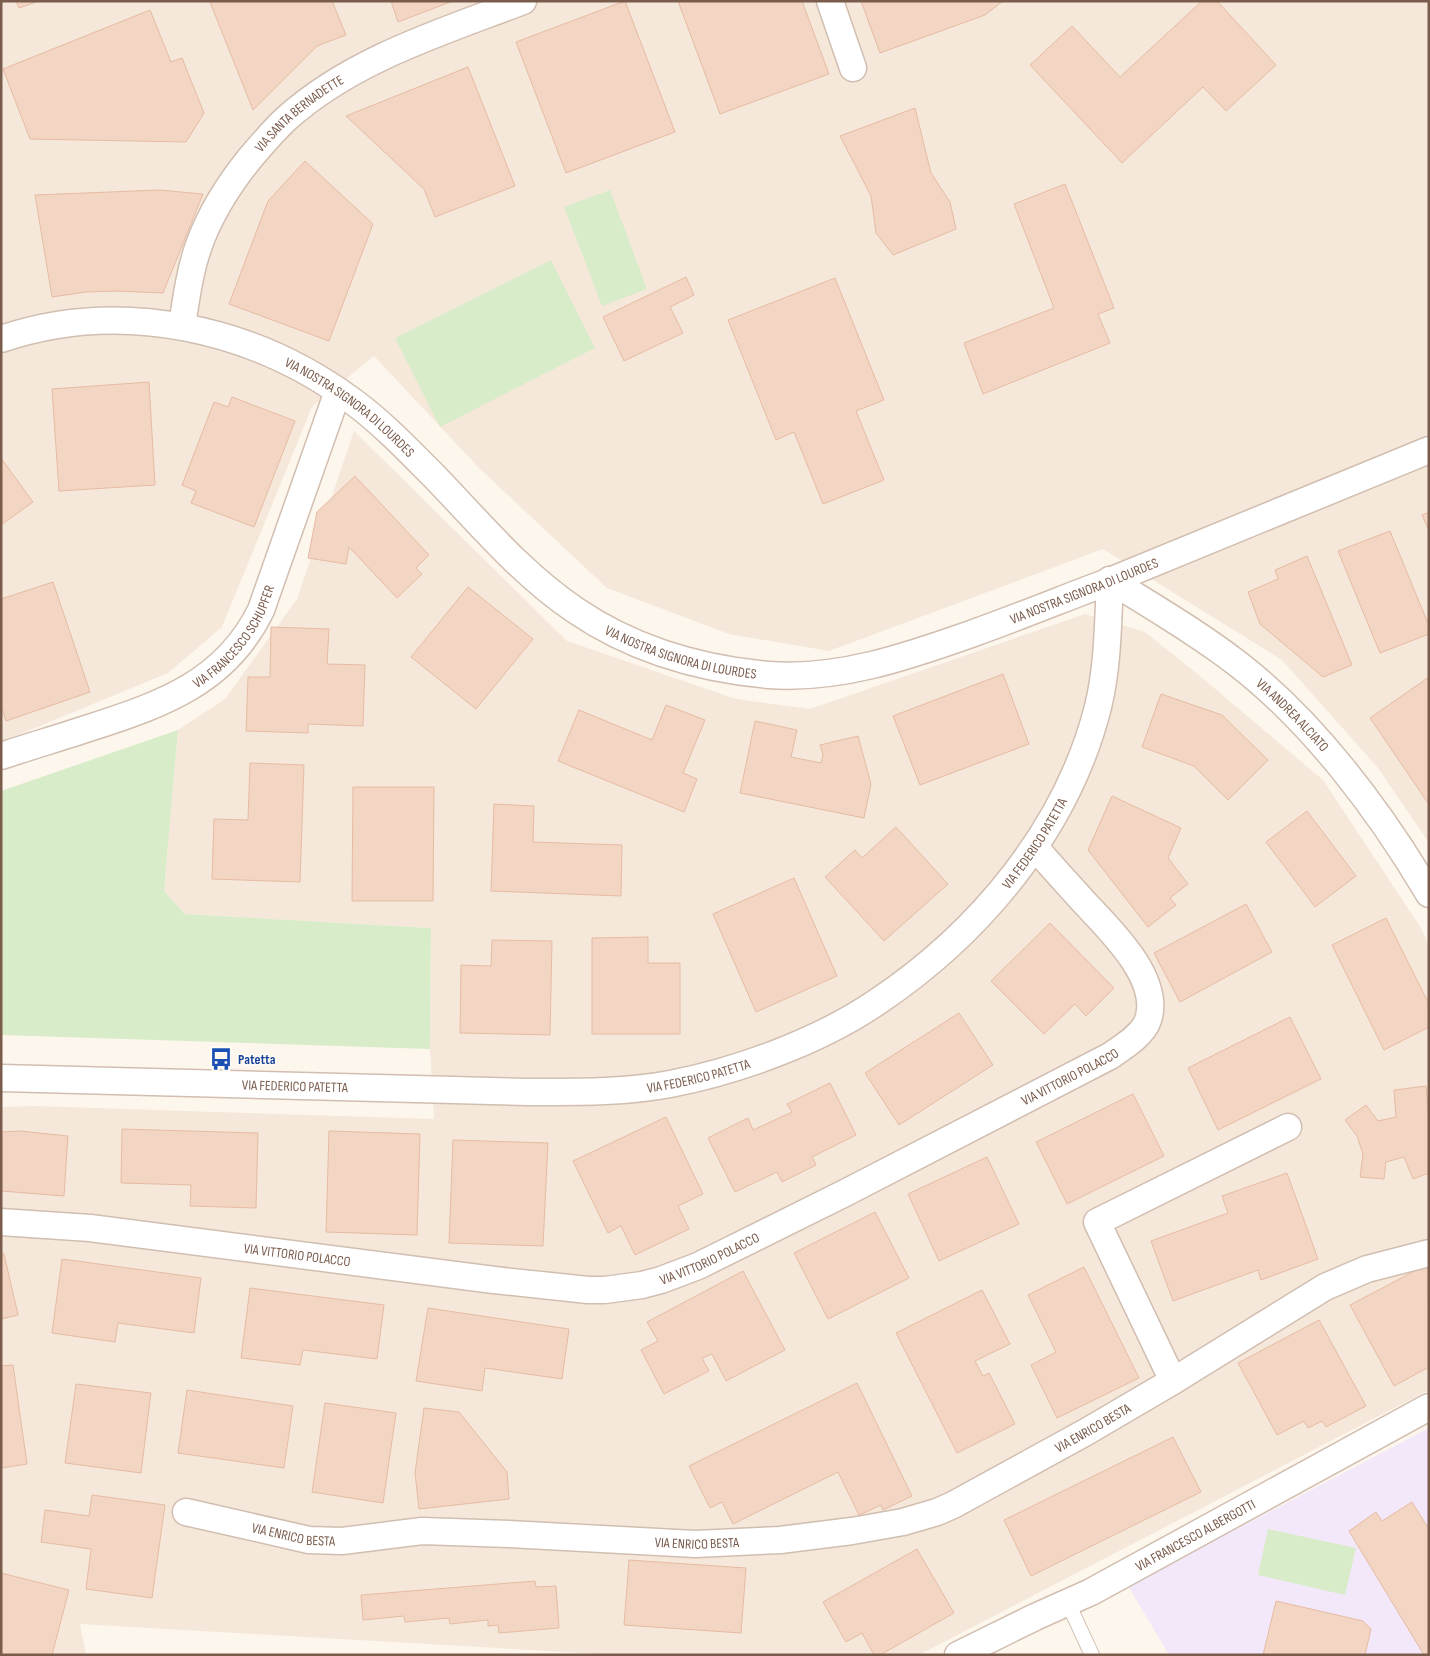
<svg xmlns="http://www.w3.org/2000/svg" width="1430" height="1656" font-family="'Sofia Sans Condensed',sans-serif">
	<rect width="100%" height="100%" fill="#fdf6ec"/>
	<path fill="#f5e8da" d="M1,1H1429V843L1378,768L1282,660L1103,549L829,651L729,634L607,588L480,469L374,356L312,407L222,627L168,673L1,742Z
		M354,431L567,641L736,699L810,709L1085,614L1145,632L1200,676L1323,780L1421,928L1429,946V1390L919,1655H618L80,1624L86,1655H1V1107L34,1106L434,1119L430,1049L431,928L185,914L164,891L178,730L225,699L297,599Z"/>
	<path fill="#f3e8fa" d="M1429,1428V1655H1169L1128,1586Z"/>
	<path fill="#d8ecc9" d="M610,190L647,289L602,306L564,207Z
		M551,260L595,348L440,427L395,338Z
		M178,730L164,891L185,914L431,928L430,1049L1,1035V791Z
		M1268,1529L1356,1548L1345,1595L1258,1575Z"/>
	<path fill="#f3d5c3" stroke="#e6bba3" d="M16,1H39L19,8Z
		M212,1H332L346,35L317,46L253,110L210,2Z
		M391,1H453L398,22Z
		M625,1L675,132L566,173L516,42Z
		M678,1H802L829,74L720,114Z
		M861,1H1003L985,15L880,53Z
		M1202,1H1217L1276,65L1226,111L1203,87L1122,163L1030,65L1072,26L1120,77Z
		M150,10L171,62L182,58L204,113L186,142L30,139L3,69Z
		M468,67L515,186L435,217L424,189L346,116Z
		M915,108L931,173L950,202L956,229L893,255L876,233L871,196L840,136Z
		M305,161L373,224L329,341L229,304L268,201Z
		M1065,184L1114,308L1098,314L1110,343L983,394L964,343L1054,308L1014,204Z
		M159,190L203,194L163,293L117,291L86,292L52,297L35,195Z
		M686,277L694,295L670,307L683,333L624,361L603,317Z
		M835,278L884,400L856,411L884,480L823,504L794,432L776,440L728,320Z
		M149,382L155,485L59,491L52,389Z
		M232,397L295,421L254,527L191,503L196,491L182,485L214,402L228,407Z
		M1,458L33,502L1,525Z
		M355,476L429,555L416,568L422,574L397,598L349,547L346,564L308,558L317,512Z
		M1429,512V531L1422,515Z
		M1390,531L1429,626V634L1380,653L1338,551Z
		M1307,556L1352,665L1323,677L1260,624L1248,592L1278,579L1275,570Z
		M53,582L90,692L6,721L1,706V599Z
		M468,587L533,639L476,709L411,657Z
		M271,627L329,629L327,664L365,665L363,726L308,724V733L246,731L248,677H270Z
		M1003,674L1029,744L920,785L893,716Z
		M1429,677V802L1428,803L1370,718Z
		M1161,694L1222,715L1268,760L1228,800L1194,766L1142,747Z
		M666,705L705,720L683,773L697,779L684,812L558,761L579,710L652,740Z
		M755,721L797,730L791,757L821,763L823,755L820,745L858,736L871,784L864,818L740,793Z
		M250,763L304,765L300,882L212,879L214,819L248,820Z
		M353,787H434L433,901H352Z
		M1112,796L1181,828L1168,858L1188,884L1170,898L1176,905L1148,927L1088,850Z
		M494,804L534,806L533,842L622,845L621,896L491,891Z
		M1307,811L1356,876L1315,907L1266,842Z
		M896,827L948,884L884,941L825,877L855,850L862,858Z
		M794,878L837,976L756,1012L713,914Z
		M1246,904L1272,952L1180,1002L1154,953Z
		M1386,918L1429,1004V1027L1384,1050L1332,945Z
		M1050,923L1114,988L1086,1016L1075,1004L1044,1034L991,981Z
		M648,937V963H680V1034H592V938Z
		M492,940L552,941L550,1035L460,1033L461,965L491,966Z
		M959,1013L993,1065L899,1125L865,1073Z
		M1290,1017L1321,1079L1218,1130L1188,1068Z
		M830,1083L856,1135L812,1157L816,1165L782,1182L777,1172L735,1192L708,1138L748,1118L753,1130L792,1112L787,1104Z
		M1426,1086L1429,1120V1173L1413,1179L1404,1157L1386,1162L1384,1179L1360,1177L1363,1154L1357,1136L1345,1120L1366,1105L1378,1121L1396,1117L1394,1090Z
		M1133,1094L1164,1156L1067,1204L1036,1142Z
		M666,1117L703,1194L678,1206L689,1229L635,1255L621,1226L608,1233L573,1161Z
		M122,1129L258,1133L256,1208L190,1206L191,1185L121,1183Z
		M20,1131L68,1136L64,1196L1,1191V1132Z
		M329,1131L420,1134L417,1235L326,1232Z
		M453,1140L548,1143L543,1246L449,1243Z
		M987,1157L1019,1224L939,1261L908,1194Z
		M1287,1173L1318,1259L1261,1280L1258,1270L1173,1301L1151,1241L1228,1213L1222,1196Z
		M875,1212L909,1278L828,1319L794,1253Z
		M1,1254H4L18,1315L1,1319Z
		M62,1259L201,1278L194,1333L118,1323L115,1342L52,1333Z
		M1428,1264L1429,1367L1394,1386L1350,1305Z
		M1084,1267L1139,1378L1057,1418L1031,1365L1056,1352L1028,1295Z
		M743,1271L785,1350L726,1381L712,1354L702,1358L709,1371L664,1394L641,1350L658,1341L647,1322Z
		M250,1288L384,1305L377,1359L303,1350L300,1365L241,1358Z
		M982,1290L1010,1344L975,1361L983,1376L989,1373L1015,1424L957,1453L896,1333Z
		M428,1308L569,1329L562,1379L485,1368L482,1391L416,1381Z
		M1319,1320L1366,1406L1326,1427L1322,1421L1308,1428L1304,1421L1277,1435L1238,1363Z
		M13,1365L27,1464L1,1468V1366Z
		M857,1383L912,1496L883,1510L881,1505L859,1515L838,1472L733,1524L722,1502L710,1508L689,1466Z
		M76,1384L151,1393L141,1473L65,1463Z
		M187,1390L293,1406L284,1468L178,1453Z
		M325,1403L396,1413L383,1503L312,1492Z
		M424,1408L459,1412L507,1472L509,1499L419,1509L415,1473Z
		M1173,1437L1201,1492L1031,1576L1004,1520Z
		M92,1495L165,1505L152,1598L86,1589L91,1549L41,1542L45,1510L89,1516Z
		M1412,1502L1429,1529V1655H1424L1349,1531L1376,1512L1382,1521Z
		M917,1549L954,1613L880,1655H874L862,1633L846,1642L823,1602Z
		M629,1560L746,1568L741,1633L624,1625Z
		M1,1573L69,1590L52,1655H1Z
		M535,1581L536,1587L556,1586L559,1628L499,1633L498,1625L488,1626V1620L450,1624L449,1618L405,1622L404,1616L363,1620L361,1595Z
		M1276,1601L1363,1621L1371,1629L1365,1655H1263Z"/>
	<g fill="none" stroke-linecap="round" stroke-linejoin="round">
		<defs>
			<path id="lane" d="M1068,1603L1092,1655"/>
			<g id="street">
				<path d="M830,1L853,68"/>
				<path id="s1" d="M182,326C186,299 190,270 199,245C211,212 229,184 251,157C262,144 274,130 287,118C353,59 442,32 523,1"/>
				<path id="s2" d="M1,339C121,298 255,328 355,403C382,423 407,449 431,473C477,520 520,573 575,610C632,649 701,669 769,675C839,680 906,657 971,634C1016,618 1060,600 1105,583C1213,539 1321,495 1429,450"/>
				<path id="s3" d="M1110,580C1153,607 1198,633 1238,664C1314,723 1380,811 1429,894"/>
				<path id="s4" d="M1,756C31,746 62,737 92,727C163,704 226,682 261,610L338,391"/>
				<path id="s5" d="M1,1078L526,1092C574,1092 623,1093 670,1084C738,1071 820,1041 877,1002C980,933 1067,829 1098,707C1108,666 1108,622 1110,580"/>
				<path id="s6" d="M1,1222L90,1228L494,1280L588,1290H605L642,1285L661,1280L698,1266L845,1193L1110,1056C1123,1047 1143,1035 1148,1020C1162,978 1108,928 1083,901C1067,883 1050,865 1035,847"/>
				<path d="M1173,1381L1097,1222L1288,1127"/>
				<path id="s7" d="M186,1512L309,1540L342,1541L422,1531L509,1534L695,1544L780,1540L852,1531L903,1522L937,1512L953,1505L1086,1432L1173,1381L1325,1287L1367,1269L1429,1253"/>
				<path id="s8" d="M958,1655L1035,1617L1091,1592L1429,1407"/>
			</g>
		</defs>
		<use href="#lane" stroke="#d1beb0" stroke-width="16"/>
		<use href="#street" stroke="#d1beb0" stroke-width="29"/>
		<use href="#lane" stroke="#fff" stroke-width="14"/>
		<use href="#street" stroke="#fff" stroke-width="26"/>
	</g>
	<defs>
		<symbol id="bus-bare" viewBox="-9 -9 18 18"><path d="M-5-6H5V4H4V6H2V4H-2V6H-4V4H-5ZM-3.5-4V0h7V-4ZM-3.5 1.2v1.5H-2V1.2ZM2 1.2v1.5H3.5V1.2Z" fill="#1a4fb4" stroke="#fffaf3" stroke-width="2.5" paint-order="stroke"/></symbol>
	</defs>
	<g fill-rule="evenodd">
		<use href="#bus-bare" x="205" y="1043" width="32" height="32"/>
	</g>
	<g text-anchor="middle" stroke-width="4" stroke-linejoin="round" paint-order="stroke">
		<g font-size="14" fill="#7a5c4d" stroke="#fffaf3">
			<text dy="5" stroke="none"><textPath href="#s1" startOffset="251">VIA SANTA BERNADETTE</textPath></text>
			<text dy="5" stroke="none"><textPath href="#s2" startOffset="372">VIA NOSTRA SIGNORA DI LOURDES</textPath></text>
			<text dy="5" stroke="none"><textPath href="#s2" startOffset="1212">VIA NOSTRA SIGNORA DI LOURDES</textPath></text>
			<text dy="5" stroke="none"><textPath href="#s4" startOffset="270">VIA FRANCESCO SCHUPFER</textPath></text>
			<text dy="5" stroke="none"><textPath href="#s2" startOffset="792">VIA NOSTRA SIGNORA DI LOURDES</textPath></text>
			<text dy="5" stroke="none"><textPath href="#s3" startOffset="228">VIA ANDREA ALCIATO</textPath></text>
			<text dy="5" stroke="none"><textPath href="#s5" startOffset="1119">VIA FEDERICO PATETTA</textPath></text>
			<text dy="5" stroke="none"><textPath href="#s5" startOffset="699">VIA FEDERICO PATETTA</textPath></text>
			<text dy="5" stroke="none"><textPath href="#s6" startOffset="1122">VIA VITTORIO POLACCO</textPath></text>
			<text dy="5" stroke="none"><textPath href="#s5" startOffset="294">VIA FEDERICO PATETTA</textPath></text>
			<text dy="5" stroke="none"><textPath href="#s6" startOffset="298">VIA VITTORIO POLACCO</textPath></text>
			<text dy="5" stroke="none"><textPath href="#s6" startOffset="718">VIA VITTORIO POLACCO</textPath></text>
			<text dy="5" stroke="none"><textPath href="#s7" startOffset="935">VIA ENRICO BESTA</textPath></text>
			<text dy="5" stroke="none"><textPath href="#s7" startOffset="110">VIA ENRICO BESTA</textPath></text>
			<text dy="5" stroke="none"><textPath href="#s8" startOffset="266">VIA FRANCESCO ALBERGOTTI</textPath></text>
			<text dy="5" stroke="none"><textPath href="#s7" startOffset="515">VIA ENRICO BESTA</textPath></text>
		</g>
		<g font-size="14" font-weight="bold" fill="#164399" stroke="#fffaf3" text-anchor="start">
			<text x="238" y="1064">Patetta</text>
		</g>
	</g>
	<rect width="1430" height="1656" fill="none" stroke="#7a5c4d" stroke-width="5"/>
</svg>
